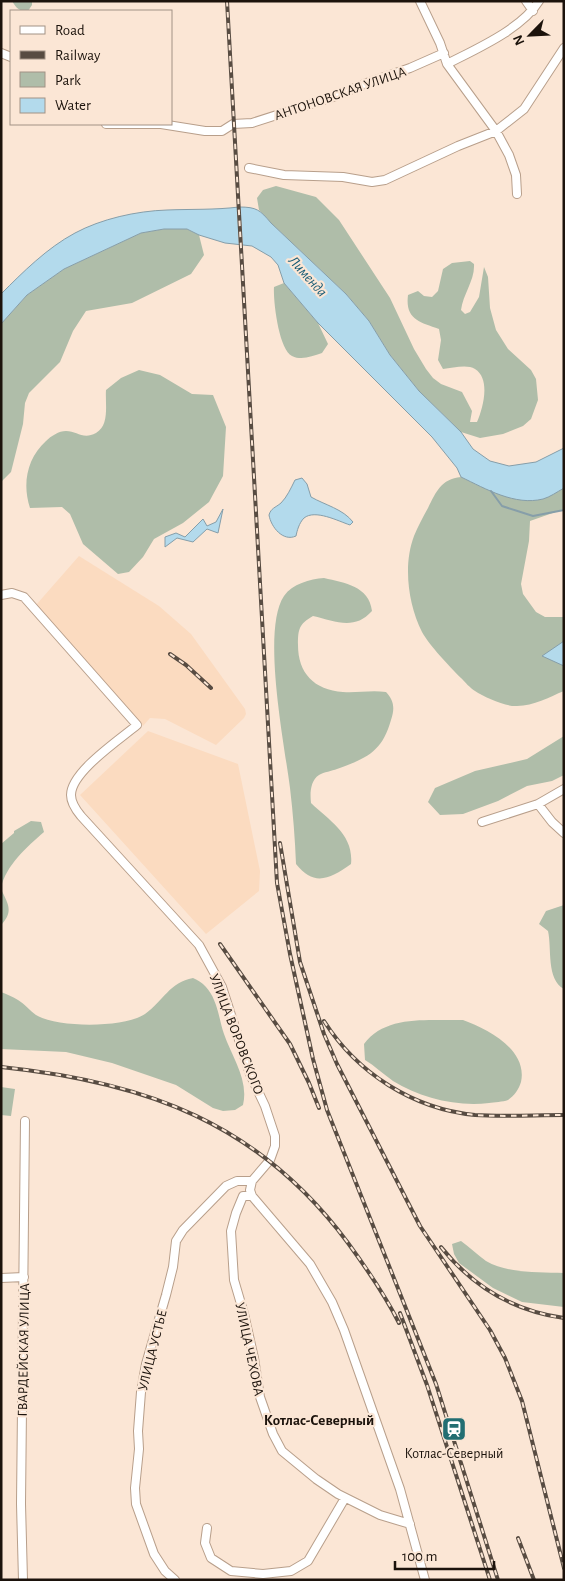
<svg xmlns="http://www.w3.org/2000/svg" width="565" height="1581" font-family="'Alegreya Sans',sans-serif">
	<rect width="100%" height="100%" fill="#fbe6d5"/>
	<path fill="#fbdbc0" d="M79,556L159,606L191,634L245,709L246,714L244,718L216,745L165,719L150,718L143,726L37,607L36,605Z
		M148,731L238,764L260,871L259,891L206,934L80,795Z"/>
	<path fill="#afbda9" d="M12,1H32V5L28,11C19,11 17,9 12,1Z
		M276,186L316,197L339,220L390,298L414,349L426,369L433,378L441,384L462,392L472,411L470,422H477C483,408 491,379 475,369C467,364 453,368 443,369L438,360L441,340L439,329C419,322 405,319 408,295L418,291L424,296L432,297L438,291L443,269L452,263L470,261L474,264C475,280 463,294 461,310L465,314L470,312L479,297L484,267L488,277L490,308L496,330L508,349L531,370L536,379L538,400L531,419L523,426L503,434L480,438L461,432L419,391L390,355L369,321L346,294L271,223L259,210L257,198L263,190Z
		M164,229H187L199,235L204,255L191,274L132,303L86,311L73,331L60,362L29,393L25,403L23,424L11,472L1,482V324L27,295L64,269L141,233Z
		M284,283L318,323L328,344L322,353C312,356 302,361 292,356C279,350 273,301 274,287Z
		M139,370L160,375L192,394L213,395L226,427L223,476L209,502L183,523L154,539L143,557L129,572L118,574L83,544L70,514L62,507L30,508C22,484 27,458 46,441C51,436 59,431 66,431C77,431 83,440 96,433C110,425 105,404 106,390L121,378Z
		M461,477L502,495L543,499L564,488V509L530,521L529,541L521,584L523,594L536,612L545,617H564V691C549,697 534,706 517,706C506,707 484,697 475,691C470,688 465,682 461,678C449,666 430,646 422,632C408,604 403,565 414,536C418,526 423,517 428,508C436,492 441,479 461,477Z
		M324,578C345,583 369,586 372,611C354,631 335,621 313,616C299,624 298,629 298,645C298,673 314,690 343,692C357,693 371,690 386,692C394,701 395,708 391,720C382,752 367,758 337,769C332,771 324,772 319,775C310,781 310,794 311,803C330,821 354,835 351,864C330,879 314,887 296,864C295,839 293,813 290,788C285,747 261,630 284,596C292,584 310,579 324,578Z
		M564,736V775L552,781L527,786L498,801L463,814L440,815L428,802L435,788L475,771L527,759Z
		M31,821L41,822L44,832C27,847 6,865 1,888V844L14,833V831Z
		M1,889C8,904 14,911 1,925Z
		M564,905V989C546,979 552,949 548,931L539,924L546,911Z
		M193,978C203,982 210,990 214,1000C219,1011 220,1023 224,1034C232,1057 249,1080 243,1105L235,1110L223,1111L213,1108L176,1085L112,1063L66,1052L1,1049V992C7,994 13,997 18,1000C25,1004 30,1011 36,1015C57,1028 125,1028 145,1014C163,1001 170,982 193,978Z
		M463,1020C488,1029 528,1050 521,1082C519,1089 514,1096 508,1100C503,1102 494,1102 489,1103C457,1107 420,1098 393,1081C383,1074 375,1066 365,1060L364,1044C386,1014 430,1021 463,1020Z
		M1,1087L15,1089L11,1116L1,1115Z
		M461,1241C469,1247 478,1255 486,1261C509,1274 538,1272 564,1273V1307L522,1302L493,1288L459,1263L454,1254L452,1244Z"/>
	<path fill="#b3daec" stroke="#869ea9" d="M239,207C257,207 260,210 271,223L346,294L369,321L390,355L419,391L461,432L473,449L490,461L509,466L536,462L564,448V488C557,492 550,497 543,499C515,506 486,489 461,477L457,468L432,437L318,323L284,283L278,265L271,257L252,246L225,243L199,235L187,229H164L141,233L64,269L27,295L1,324V294C23,272 47,248 75,233C101,219 136,211 167,210C191,209 215,210 239,207Z
		M302,478L307,484L311,497C325,505 343,509 353,522L350,525C338,521 315,509 304,518C299,523 297,531 296,536C283,542 271,527 269,515C271,508 275,508 281,503C287,497 291,488 295,480Z
		M223,509L218,533L207,529L193,542L177,538L165,547V537L176,533L185,537L203,519L207,526L216,522Z
		M564,641V666L542,656Z"/>
	<path fill="#fbe6d5" d="M237,204H240L243,247H239Z"/>
	<g fill="none" stroke-linecap="round" stroke-linejoin="round">
		<path stroke="#869ea9" stroke-width="2" d="M491,491L502,506L533,516L564,510"/>
		<defs>
			<path id="street" d="M420,1L440,43L447,64L496,131L509,155L516,175L517,194
				M526,1L533,11
				M1,53L11,57
				M447,64C476,49 522,29 539,1
				M106,124H161L205,131H222L233,124L252,123L336,96L364,84L410,68L444,53
				M249,168L284,175L343,177L372,182L385,180L458,146L496,131L524,109L564,48
				M1,595L12,593L24,597L137,725C119,740 71,772 71,795C71,803 76,810 81,816L199,945L222,987L250,1074L265,1106L275,1136V1146L270,1160L252,1181L250,1190L252,1196L310,1264L332,1302L344,1330L400,1489L425,1580
				M538,804L552,822L564,833
				M482,822L538,804L564,789
				M252,1196H243L236,1213L231,1231L234,1280L244,1314L254,1358L260,1397L273,1434L282,1451L316,1479L338,1494L380,1515L410,1524
				M1,1278L24,1277
				M207,1528L205,1543L211,1558L231,1571L263,1574L291,1571L308,1561L345,1498
				M23,1580L21,1504L25,1121
				M175,1580L165,1571L154,1554L136,1504L135,1488L139,1449L138,1431L141,1392L146,1364L166,1295L173,1267L176,1241L183,1230L226,1186L237,1181H252"/>
		</defs>
		<use href="#street" stroke="#b89f8b" stroke-width="10"/>
		<use href="#street" stroke="#fff" stroke-width="8"/>
		<defs>
			<path id="rail" d="M227,1L277,883L290,954L313,1059L327,1110L436,1384L498,1580
				M170,654L186,665L211,688
				M280,843L300,962L324,1034L337,1064L420,1226L490,1330L505,1358L522,1401L564,1568
				M220,944L290,1044L309,1083L319,1108
				M324,1021C357,1073 413,1109 475,1115C504,1117 534,1115 564,1115
				M1,1067C146,1082 259,1123 348,1243C367,1269 385,1295 399,1323
				M441,1247C472,1286 514,1311 564,1318
				M400,1313L427,1385L490,1580
				M518,1538L534,1580"/>
		</defs>
		<use href="#rail" stroke="#584c42" stroke-width="4"/>
		<use href="#rail" stroke="#fbe6d5" stroke-width="2" stroke-dasharray="5.5" stroke-linecap="butt"/>
	</g>
	<defs>
		<symbol id="station-square" viewBox="-11 -11 22 22"><rect x="-9" y="-9" width="18" height="18" rx="4" fill="#226e72" stroke="#fbe6d5"/><path d="M-3-6H3Q5-6 5-4V2Q5 4 3 4L4.5 6H3L1.5 4h-3L-3 6H-4.5L-3 4Q-5 4-5 2V-4Q-5-6-3-6ZM-3.5-4v3h7v-3ZM-3.5 1v1.5H-2V1ZM2 1v1.5H3.5V1Z" fill="#fff"/></symbol>
	</defs>
	<g fill-rule="evenodd">
		<use href="#station-square" x="440" y="1415" width="28" height="28"/>
	</g>
	<g text-anchor="middle" stroke-width="4.5" stroke-linejoin="round" paint-order="stroke">
		<g font-size="14" fill="#1c130c" stroke="#fbe6d5">
			<text transform="translate(340 93) rotate(-19)" y="5">АНТОНОВСКАЯ УЛИЦА</text>
			<text transform="translate(237 1034) rotate(69)" y="5">УЛИЦА ВОРОВСКОГО</text>
			<text transform="translate(250 1349) rotate(78)" y="5">УЛИЦА ЧЕХОВА</text>
			<text transform="translate(23 1350) rotate(-89)" y="5">ГВАРДЕЙСКАЯ УЛИЦА</text>
			<text transform="translate(152 1350) rotate(-76)" y="5">УЛИЦА УСТЬЕ</text>
		</g>
		<g font-size="14" fill="#1c130c" stroke="#fbe6d5">
			<text x="454" y="1458">Котлас-Северный</text>
		</g>
		<g font-size="15" font-style="italic" fill="#165b75" stroke="#fbe6d5">
			<text transform="translate(308 276) rotate(48)" y="5">Лименда</text>
		</g>
		<g font-size="15" font-weight="bold" fill="#1c130c" stroke="#fbe6d5">
			<text x="319" y="1425">Котлас-Северный</text>
		</g>
	</g>
	<rect width="565" height="1581" fill="none" stroke="#1c130c" stroke-width="5"/>
	<rect x="10" y="10" width="162" height="115" fill="#fbe6d5" stroke="#a29285"/>
	<rect x="20" y="26" width="25" height="8" fill="#ffffff" stroke="#a29285"/>
	<text x="55" y="35" font-size="15" fill="#1c130c">Road</text>
	<rect x="20" y="51" width="25" height="8" fill="#584c42" stroke="#a29285"/>
	<text x="55" y="60" font-size="15" fill="#1c130c">Railway</text>
	<rect x="20" y="72" width="25" height="15" fill="#afbda9" stroke="#a29285"/>
	<text x="55" y="85" font-size="15" fill="#1c130c">Park</text>
	<rect x="20" y="98" width="25" height="15" fill="#b3daec" stroke="#a29285"/>
	<text x="55" y="110" font-size="15" fill="#1c130c">Water</text>
	<g transform="translate(530 35) rotate(246)" stroke="#fbe6d5" stroke-width="4" paint-order="stroke">
	<path d="M0-4L9 19L0 12L-9 19Z" fill="#1c130c"/>
	<text y="-8" font-size="14" font-weight="bold" text-anchor="middle" fill="#1c130c">N</text>
	</g>
	<path d="M395 1561v8h99v-8" fill="none" stroke="#1c130c" stroke-width="2.5"/>
	<text x="402" y="1561" font-size="15" fill="#1c130c" stroke="#fbe6d5" stroke-width="4" paint-order="stroke">100 m</text>
</svg>
